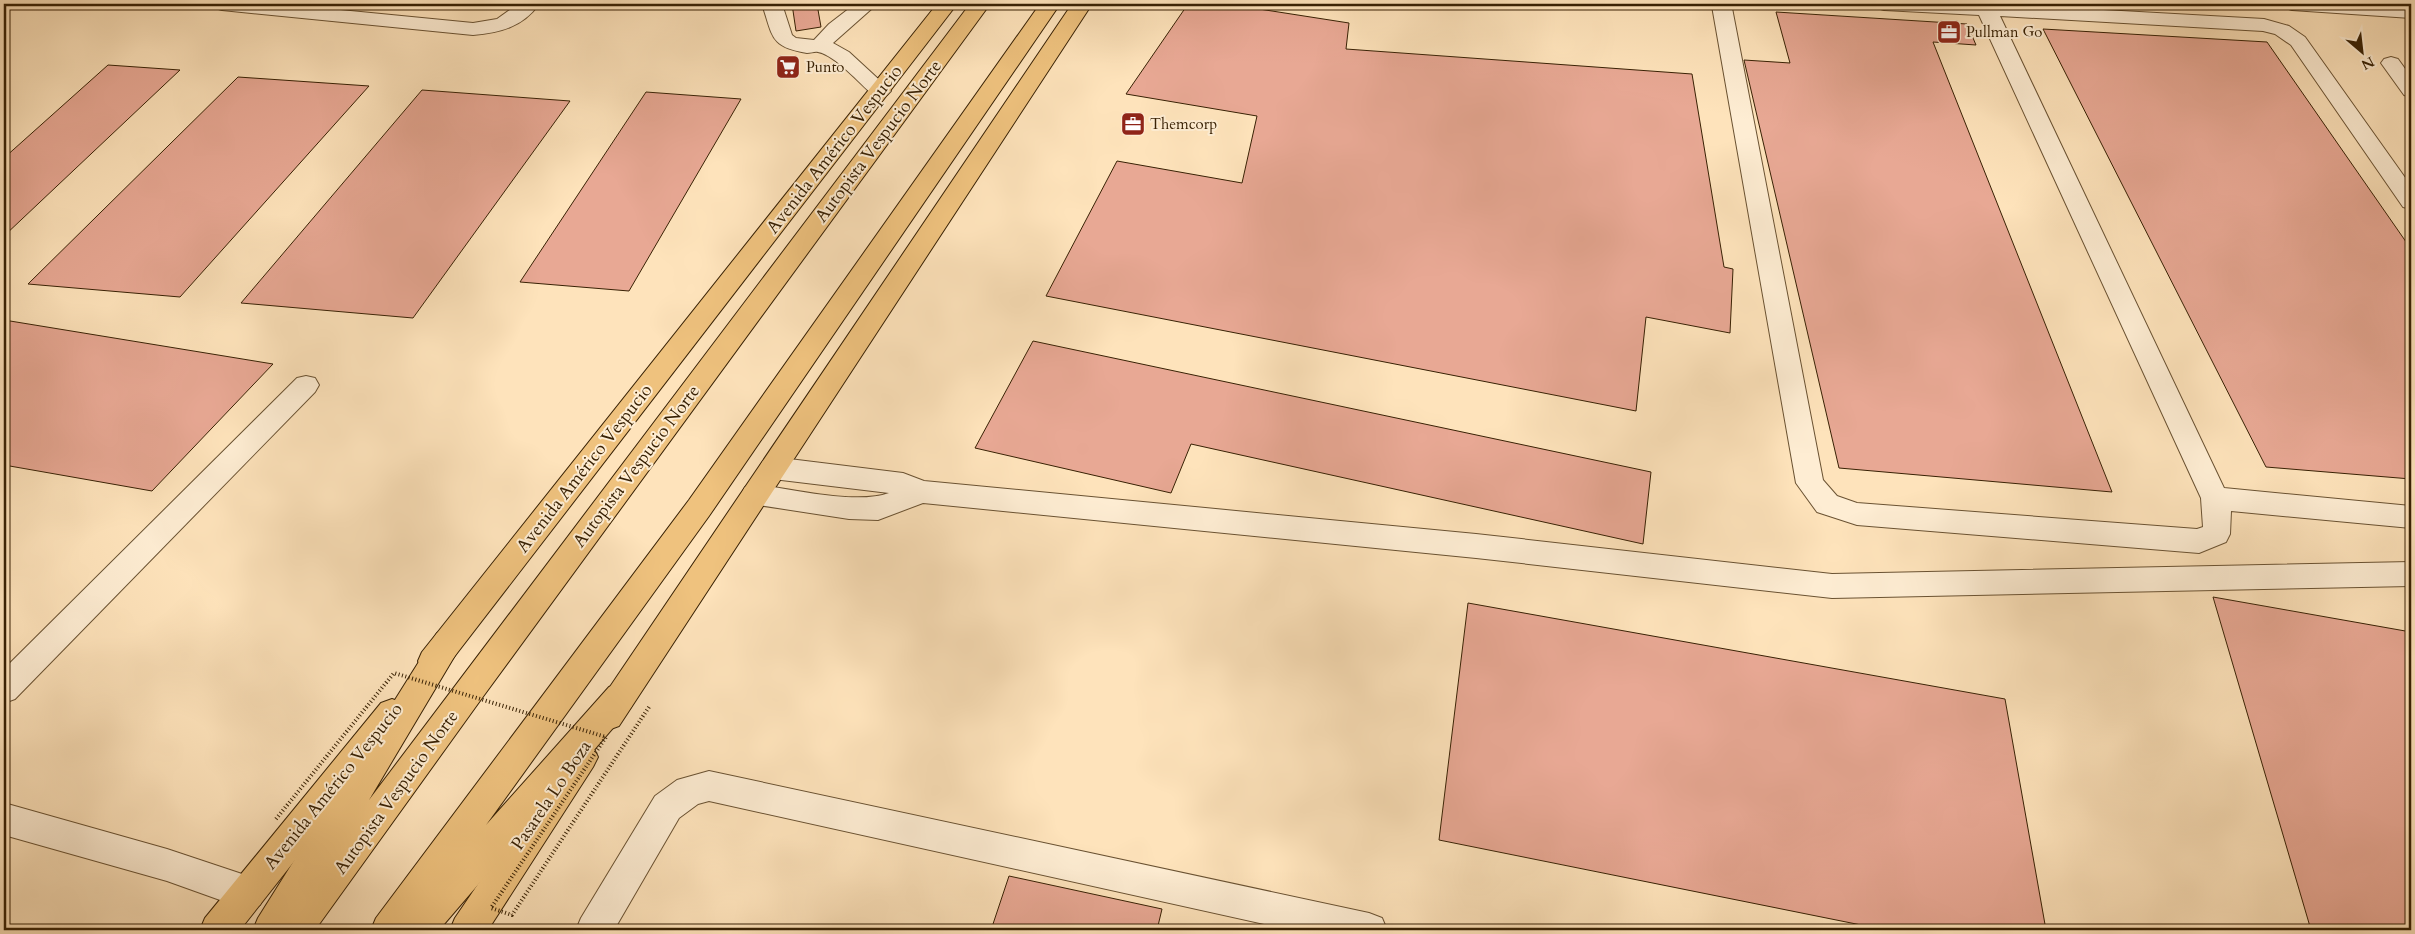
<svg xmlns="http://www.w3.org/2000/svg" width="2415" height="934" font-family="Cardo,serif">
	<rect width="100%" height="100%" fill="#fee3bb"/>
	<filter id="stains"><feTurbulence type="fractalNoise" baseFrequency=".004" numOctaves="4"/><feColorMatrix values="0 0 0 0 .2 0 0 0 0 .09 0 0 0 0 .02 0 0 0 .5 -.17"/></filter>
	<radialGradient id="worn" r=".72"><stop offset=".6" stop-color="#630" stop-opacity="0"/><stop offset="1" stop-color="#630" stop-opacity=".3"/></radialGradient>
	<path fill="#e8a894" stroke="#382104" d="M792,4H817L821,27L796,31Z
		M1188,4H1227L1349,23L1346,49L1692,74L1724,267L1733,269L1730,333L1646,317L1636,411L1046,296L1117,161L1242,183L1257,116L1126,94Z
		M1776,12L1967,24L1976,45L1933,42L2112,492L1839,468L1744,60L1790,63Z
		M2043,29L2267,42L2411,249V479L2266,467Z
		M108,65L180,70L4,236V158Z
		M238,77L369,86L180,297L28,284Z
		M422,90L570,101L413,318L241,303Z
		M646,92L741,99L629,291L520,282Z
		M4,320L273,364L152,491L4,465Z
		M1033,341L1651,472L1643,544L1191,444L1171,493L975,448Z
		M2213,597L2411,632V930H2311Z
		M1468,603L2005,699L2046,930H1886L1439,840Z
		M1009,876L1162,909L1157,930H991Z"/>
	<g fill="none" stroke-linecap="round" stroke-linejoin="round">
		<defs>
			<path id="minor" d="M212,4H279L473,23L497,19L518,4H539C523,27 499,33 473,35L222,10L215,8Z
				M762,4H782L792,35L796,38L814,40L829,24L855,4H877L833,43L849,52L887,87L891,91L887,95L880,97L873,95C860,84 835,55 818,52C815,51 811,53 807,53C770,47 773,37 762,4Z
				M1714,4H1735L1732,8L1823,480L1837,496L1857,503L2197,529L2203,527L2201,498L1979,15L1884,10L1877,8L1874,4H1994L2264,19L2289,26L2305,37L2411,186V209L2403,207L2291,45L2275,34L2263,31L2000,16L2224,488L2411,506V528L2231,511L2230,534L2226,542L2199,553L1857,525L1817,512L1796,483L1712,6Z
				M2282,4H2376L2411,6V18L2292,10L2285,8Z
				M2391,57L2398,59L2411,77V97L2404,95L2381,63L2384,59Z
				M306,376L315,378L319,385L315,392L15,699L4,703V669L297,378Z
				M773,457L903,473L924,481L1476,534L1832,574L2411,562V586L1832,598L1476,558L923,503L878,520L849,519L745,503L741,495L745,487L755,484C790,489 857,505 889,493L773,479L763,475L759,468L763,461Z
				M709,771L1369,913L1382,918L1387,930H1291L709,801L698,804L679,818L614,930H576L581,918L655,796L677,780Z
				M4,803L167,849L248,876L260,881L265,893L260,905L248,910L167,881L4,835Z"/>
			<path id="major" d="M937,4H957L444,670L433,674L422,670L418,661L422,652Z
				M1072,4H1092L619,726L608,730L597,726L592,716L597,706Z
				M392,699L403,703L408,713L403,723L240,930H200L205,918L381,703Z
				M582,742L593,747L598,757L593,767L488,930H450L455,918L571,747Z"/>
			<path id="highway" d="M970,4H990L482,698L315,930H253L258,918L437,633L448,629L459,633L463,642L369,800Z
				M1040,4H1060L709,516L486,825L609,687L620,683L631,687L636,697L631,707L439,930H371L376,918L689,500Z"/>
		</defs>
		<use href="#minor" stroke="#6a5232" stroke-width="2"/>
		<use href="#major" stroke="#382104" stroke-width="2"/>
		<use href="#highway" stroke="#382104" stroke-width="2"/>
		<use href="#minor" fill="#feedd3" fill-rule="evenodd"/>
		<use href="#major" fill="#efc27e" fill-rule="evenodd"/>
		<use href="#highway" fill="#efc27e" fill-rule="evenodd"/>
		<path stroke="#382104" stroke-width="4" stroke-dasharray="1 2.5" stroke-linecap="butt" d="M276,819L394,673L606,737L491,908L512,915L649,707"/>
	</g>
	<defs>
		<symbol id="office-square" viewBox="-11 -11 22 22"><rect x="-9" y="-9" width="18" height="18" rx="4" fill="#8f2418" stroke="#feedd3"/><path d="M-6-3h4V-5.5h4V-3h4V5H-6ZM-1-4.5V-3h2v-1.5ZM-6 0V1H6V0Z" fill="#fff"/></symbol>
		<symbol id="supermarket-square" viewBox="-11 -11 22 22"><rect x="-9" y="-9" width="18" height="18" rx="4" fill="#8f2418" stroke="#feedd3"/><path d="M-6-5.5h2.5l.6 2H6L4.5 2H-2.5L-4.4-4H-6ZM-1.5 3.2a1.3 1.3 0 1 0 .1 0ZM3 3.2a1.3 1.3 0 1 0 .1 0Z" fill="#fff"/></symbol>
	</defs>
	<g fill-rule="evenodd">
		<use href="#office-square" x="1935" y="18" width="28" height="28"/>
		<use href="#supermarket-square" x="774" y="53" width="28" height="28"/>
		<use href="#office-square" x="1119" y="110" width="28" height="28"/>
	</g>
	<g text-anchor="middle" stroke-width="4" stroke-linejoin="round" paint-order="stroke">
		<g font-size="15" fill="#382104" stroke="#feedd3" text-anchor="start">
			<text x="1966" y="37">Pullman Go</text>
			<text x="806" y="72">Punto</text>
			<text x="1150" y="129">Themcorp</text>
		</g>
		<g font-size="18" fill="#382104" stroke="#feedd3">
			<text transform="translate(878 141) rotate(-53)" y="6">Autopista Vespucio Norte</text>
			<text transform="translate(834 149) rotate(-52)" y="6">Avenida Américo Vespucio</text>
			<text transform="translate(636 466) rotate(-53)" y="6">Autopista Vespucio Norte</text>
			<text transform="translate(584 468) rotate(-52)" y="6">Avenida Américo Vespucio</text>
			<text transform="translate(333 786) rotate(-51)" y="6">Avenida Américo Vespucio</text>
			<text transform="translate(396 792) rotate(-54)" y="6">Autopista Vespucio Norte</text>
			<text transform="translate(551 795) rotate(-56)" y="6">Pasarela Lo Boza</text>
		</g>
	</g>
	<rect width="2415" height="934" fill="none" stroke="#fee3bb" stroke-width="20"/>
	<rect x="5" y="5" width="2405" height="924" fill="none" stroke="#382104" stroke-width="2.5"/>
	<rect x="10" y="10" width="2395" height="914" fill="none" stroke="#382104"/>
	<g transform="translate(2362 52) rotate(152)" stroke="#feedd3" stroke-width="4" paint-order="stroke">
	<path d="M0-4L9 19L0 12L-9 19Z" fill="#382104"/>
	<text y="-8" font-size="14" font-weight="bold" text-anchor="middle" fill="#382104">N</text>
	</g>
	<rect width="100%" height="100%" filter="url(#stains)"/>
	<rect width="100%" height="100%" fill="url(#worn)"/>
</svg>
